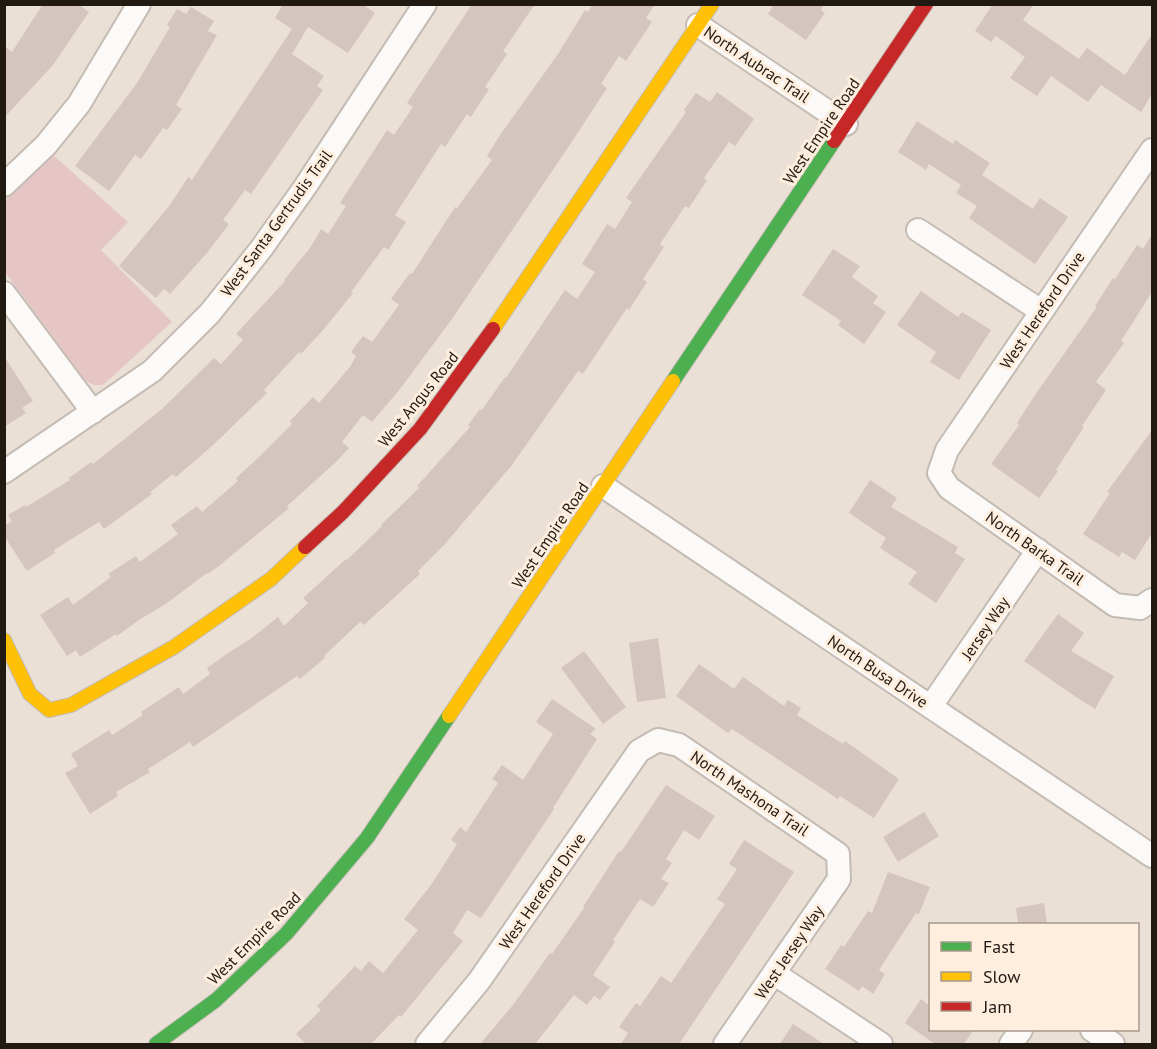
<svg xmlns="http://www.w3.org/2000/svg" width="1157" height="1049" font-family="'PT Sans',sans-serif">
	<rect width="100%" height="100%" fill="#ebe0d6"/>
	<path fill="#e6c5c6" d="M53,155L128,222L101,250L172,322L103,385H94L86,381L5,272V201Z"/>
	<path fill="#d4c5be" d="M43,4H78L89,12L53,65L4,118V46L12,52Z
		M283,4H362L375,13L348,53L308,27L292,54L324,76L317,86L323,90L251,194L245,190L223,220L229,224L207,253L170,294L164,289L156,298L119,266L170,205L188,177L192,180L292,29L275,18Z
		M472,4H535L503,51L507,54L485,87L489,89L471,117L467,114L445,147L441,144L395,215L406,222L388,250L384,247L351,292L353,293L324,329L301,354L299,352L264,390L267,393L212,446L176,477L173,474L150,492L152,494L104,529L99,522L54,550L55,553L27,571L4,536V526L12,521L8,515L25,505L26,507L70,480L69,478L91,462L93,464L162,409L214,358L221,364L243,340L236,334L285,281L284,280L310,248L321,229L328,234L346,206L340,203L387,130L394,135L413,107L407,103Z
		M593,4H655L646,18L652,22L626,61L619,56L601,84L607,88L571,143L452,319L400,389L372,422L363,415L342,442L349,448L335,463L287,506L289,508L220,565L208,574L207,573L167,603L139,620L117,636L116,634L80,657L76,650L67,656L40,615L68,597L73,605L111,577L108,574L136,556L140,562L178,534L171,525L197,506L202,512L238,481L236,478L259,457L292,424L290,421L313,397L319,403L350,367L356,356L351,352L363,336L372,342L399,305L391,299L410,273L412,274L455,207L457,208L492,160L487,156L500,135L558,54L585,10L588,12Z
		M774,4H824L821,10L825,13L806,40L768,14Z
		M993,4H1034L1023,20L1079,59L1087,48L1125,75L1152,34V94L1141,112L1101,85L1088,102L1051,76L1037,96L1010,78L1025,57L996,36L991,42L975,31Z
		M191,7L214,21L208,31L217,35L176,105L182,109L167,130L163,128L141,159L135,155L109,191L75,166L137,83L170,27L167,25L177,9L186,14Z
		M717,92L754,119L735,146L729,142L704,178L707,180L689,208L685,206L660,244L664,247L643,279L647,282L629,310L627,308L583,374L578,371L512,465L445,544L418,571L420,574L364,625L360,622L324,656L325,658L300,679L297,676L193,747L190,742L148,769L150,772L116,792L118,796L90,814L65,773L78,766L71,754L109,730L112,735L143,715L141,712L179,687L183,694L210,674L207,668L228,653L249,640L278,617L284,626L308,603L303,598L346,559L347,560L382,526L381,525L419,488L417,486L470,427L468,425L480,409L482,410L505,377L506,378L565,290L577,299L595,272L582,264L607,224L615,229L632,202L626,198L686,112L684,110L696,93L710,102Z
		M917,121L953,144L955,140L990,163L982,175L1033,209L1040,198L1068,217L1035,264L969,218L977,206L956,193L961,185L929,164L926,170L898,152Z
		M1152,234V292L1121,341L1124,343L1096,382L1106,390L1082,426L1084,427L1056,470L1058,471L1039,498L991,464L1019,425L1017,423L1035,395L1097,307L1095,306L1113,278L1115,279L1137,245L1143,249Z
		M833,249L860,266L852,277L878,296L873,303L886,312L864,344L838,325L841,321L802,295Z
		M921,291L958,317L962,312L991,330L959,380L930,362L936,352L897,325Z
		M4,356L33,401L22,408L26,413L4,427Z
		M1152,430V533L1135,560L1122,552L1119,557L1083,534L1110,493L1107,492Z
		M870,480L897,498L891,507L958,547L955,553L965,559L936,603L908,584L917,572L880,548L886,538L849,513Z
		M1058,614L1084,633L1071,651L1114,676L1095,709L1073,695L1024,661Z
		M658,638L666,698L637,702L629,643Z
		M584,651L626,707L603,724L561,668Z
		M699,664L734,689L743,677L784,706L788,700L801,708L797,715L843,744L845,741L899,779L874,818L840,796L838,799L732,729L728,733L676,696Z
		M552,699L596,729L590,734L597,739L553,808L554,809L481,918L467,910L453,933L463,941L401,1017L399,1015L371,1044H306L296,1034L321,1010L317,1006L355,966L361,971L369,961L383,973L418,930L404,919L431,885L457,844L451,840L460,827L466,832L498,783L492,779L502,765L523,780L553,734L536,722Z
		M666,785L715,816L699,840L684,830L666,859L672,863L661,879L669,883L653,907L640,899L613,940L615,942L593,975L610,987L600,1000L594,996L587,1005L574,995L535,1044H480L513,1005L550,953L552,954L584,908L583,907L619,851L621,852Z
		M924,812L939,836L898,862L883,837Z
		M744,840L794,872L679,1044H621L628,1033L619,1027L636,1003L640,1006L661,976L671,983L725,904L717,899L737,869L729,864Z
		M888,872L930,887L919,914L916,913L879,970L885,974L873,994L862,986L859,991L825,969L841,945L844,947L868,911L872,913Z
		M1044,903L1047,924H1018L1016,908Z
		M921,999L930,1006V1029H974L964,1044H935L905,1023Z
		M793,1024L824,1044H780Z"/>
	<g fill="none" stroke-linecap="round" stroke-linejoin="round">
		<defs>
			<path id="street" d="M698,25L846,124
				M1152,150L947,450L939,473L949,488L1115,605L1140,608L1152,600
				M4,185L46,145L79,104L139,4
				M918,230L1041,311
				M4,293L93,412
				M4,472L152,371L210,313L261,249L305,187L425,4
				M603,486L1152,856
				M931,706L1038,550
				M775,974L881,1044
				M1092,1030L1113,1044
				M427,1044L479,981L639,751L658,740L679,745L838,854L839,879L725,1044
				M1011,1044L1021,1030"/>
			<path id="fast" d="M673,381L834,141
				M156,1044L216,1000L286,934L367,838L449,716"/>
			<path id="slow" d="M493,329L712,4
				M4,640L30,694L49,710L71,705L174,647L271,579L305,547
				M449,716L673,381"/>
			<path id="jam" d="M834,141L926,4
				M305,547L343,512L420,429L493,329"/>
		</defs>
		<use href="#street" stroke="#c4bbb3" stroke-width="26"/>
		<use href="#fast" stroke="#c4bbb3" stroke-width="16"/>
		<use href="#slow" stroke="#c4bbb3" stroke-width="16"/>
		<use href="#jam" stroke="#c4bbb3" stroke-width="16"/>
		<use href="#street" stroke="#fcfaf9" stroke-width="22"/>
		<use href="#fast" stroke="#4caf50" stroke-width="14"/>
		<use href="#slow" stroke="#ffc107" stroke-width="14"/>
		<use href="#jam" stroke="#c62828" stroke-width="14"/>
	</g>
	<g text-anchor="middle" stroke-width="6" stroke-linejoin="round" paint-order="stroke">
		<g font-size="16" fill="#211a13" stroke="#feeede">
			<text transform="translate(757 64) rotate(34)" y="6">North Aubrac Trail</text>
			<text transform="translate(821 131) rotate(-56)" y="6">West Empire Road</text>
			<text transform="translate(276 223) rotate(-54)" y="6">West Santa Gertrudis Trail</text>
			<text transform="translate(1042 310) rotate(-56)" y="6">West Hereford Drive</text>
			<text transform="translate(418 399) rotate(-51)" y="6">West Angus Road</text>
			<text transform="translate(550 535) rotate(-56)" y="6">West Empire Road</text>
			<text transform="translate(1035 548) rotate(35)" y="6">North Barka Trail</text>
			<text transform="translate(985 628) rotate(-56)" y="6">Jersey Way</text>
			<text transform="translate(878 671) rotate(34)" y="6">North Busa Drive</text>
			<text transform="translate(750 793) rotate(34)" y="6">North Mashona Trail</text>
			<text transform="translate(542 891) rotate(-55)" y="6">West Hereford Drive</text>
			<text transform="translate(254 938) rotate(-45)" y="6">West Empire Road</text>
			<text transform="translate(789 952) rotate(-56)" y="6">West Jersey Way</text>
		</g>
	</g>
	<rect width="1157" height="1049" fill="none" stroke="#211a13" stroke-width="12"/>
	<rect x="929" y="923" width="210" height="108" fill="#feeede" stroke="#a6998d" stroke-width="1.5"/>
	<rect x="941" y="942" width="30" height="9" fill="#4caf50" stroke="#a6998d" stroke-width="1.5"/>
	<text x="983" y="953" font-size="18" fill="#211a13">Fast</text>
	<rect x="941" y="972" width="30" height="9" fill="#ffc107" stroke="#a6998d" stroke-width="1.5"/>
	<text x="983" y="983" font-size="18" fill="#211a13">Slow</text>
	<rect x="941" y="1002" width="30" height="9" fill="#c62828" stroke="#a6998d" stroke-width="1.5"/>
	<text x="983" y="1013" font-size="18" fill="#211a13">Jam</text>
</svg>
